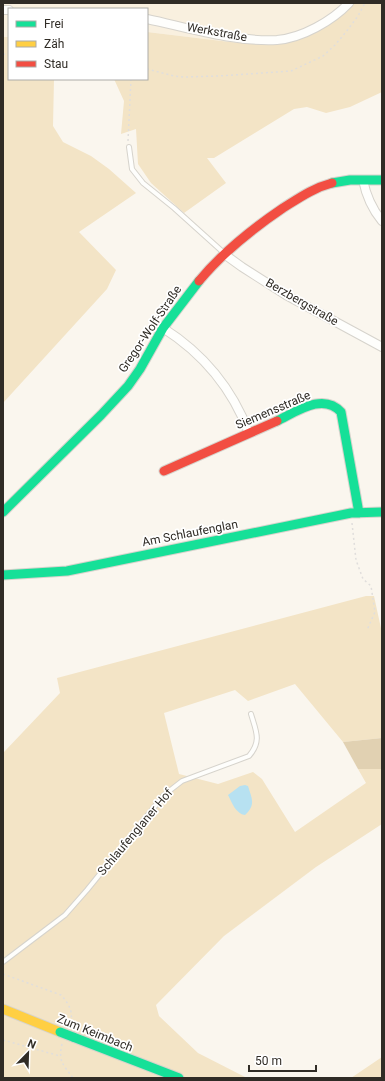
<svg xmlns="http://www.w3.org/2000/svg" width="385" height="1081" font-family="Roboto,sans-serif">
	<rect width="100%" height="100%" fill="#faf6ee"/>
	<path fill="#f9f0df" d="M3,3H347L293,40L268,45L230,42L147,32V9H9V37H3Z"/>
	<path fill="#f3e4c6" d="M355,3H382V92L350,107L326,113L307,107L294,109L214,158H207L226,183L184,213L151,183L138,164L136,129L121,134L124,101L114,79H147V32L230,42L268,45L293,40Z
		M3,37H9V79H54L53,126L63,142L91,156L109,169L136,193L79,232L116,270L107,289L3,403Z
		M366,596H374L382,633V738L343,742L295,684L248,701L235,690L164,713L179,774L218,784L253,772L262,779L295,832L366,783L358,769H382V824L316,867L224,936L156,1005L159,1016L198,1053L247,1078H3V752H4L60,693L57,678Z
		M382,1057V1078H351Z"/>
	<path fill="#e1d1b2" d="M382,738V769H358L343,742Z"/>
	<path fill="#b7e1f1" d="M245,785L248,786C252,799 256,805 245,815C236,814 232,803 228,795L240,786Z"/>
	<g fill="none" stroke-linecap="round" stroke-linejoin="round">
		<defs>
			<path id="lane" d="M129,147L132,169L143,183L174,208L224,253
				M3,962L65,915L87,890L164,795L182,781L249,756C262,741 256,731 251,714"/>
			<path id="street" d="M3,10H9
				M147,19C189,28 233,42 277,40C302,38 332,21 349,3
				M363,180C366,195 372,209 382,221
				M224,254L242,267L286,295L382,347
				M163,328C204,354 232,388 249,433"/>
			<path id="fast" d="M332,183L350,180H382
				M277,421C296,412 323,392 341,412L359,513
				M3,512L101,415L128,386L140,369L163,328L199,281
				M3,575L67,571L351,513L382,512
				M73,1037L179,1078"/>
			<path id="slow" d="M3,1009L60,1032"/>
			<path id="jam" d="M199,281C223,252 252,229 283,208C299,198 313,188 332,183
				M164,471L277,421"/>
		</defs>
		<use href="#lane" stroke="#d6d3cc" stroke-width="6"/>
		<use href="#street" stroke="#d6d3cc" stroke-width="10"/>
		<use href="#fast" stroke="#d6d3cc" stroke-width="11"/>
		<use href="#slow" stroke="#d6d3cc" stroke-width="11"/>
		<use href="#jam" stroke="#d6d3cc" stroke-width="11"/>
		<path stroke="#e0dedc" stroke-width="1.5" stroke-dasharray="2 3" stroke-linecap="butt" d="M3,54L9,55
			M147,69L174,76L184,77L219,76L291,71L323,56L335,45L346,32L358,16L365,3
			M128,141L131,79
			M352,523L356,560L363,579L371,586L375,612L367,630
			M3,974L61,995C69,1004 74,1012 70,1024
			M3,1040L60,1056
			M62,1044C58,1062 63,1064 73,1078"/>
		<use href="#lane" stroke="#fefefc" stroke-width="4"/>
		<use href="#street" stroke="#fefefc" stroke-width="8"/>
		<use href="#fast" stroke="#16e098" stroke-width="9"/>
		<use href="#slow" stroke="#ffcf43" stroke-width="9"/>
		<use href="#jam" stroke="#f24e42" stroke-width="9"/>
		<defs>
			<path id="fast-bridge" d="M60,1032L73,1037"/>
		</defs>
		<use href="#fast-bridge" stroke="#d6d3cc" stroke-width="11" stroke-linecap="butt"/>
		<use href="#fast-bridge" stroke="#16e098" stroke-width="9"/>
	</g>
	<g text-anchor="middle" stroke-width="3.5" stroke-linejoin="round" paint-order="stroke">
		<g font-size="12" fill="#302c26" stroke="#fff">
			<text transform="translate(217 32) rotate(10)" y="4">Werkstraße</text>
			<text transform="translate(302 302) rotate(30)" y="4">Berzbergstraße</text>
			<text transform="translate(150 329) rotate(-56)" y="4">Gregor-Wolf-Straße</text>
			<text transform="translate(273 410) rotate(-23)" y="4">Siemensstraße</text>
			<text transform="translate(190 533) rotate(-11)" y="4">Am Schlaufenglan</text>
			<text transform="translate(135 832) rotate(-50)" y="4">Schlaufenglaner Hof</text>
			<text transform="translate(95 1033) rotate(22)" y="4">Zum Keimbach</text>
		</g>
	</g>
	<rect width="385" height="1081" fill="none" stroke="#302c26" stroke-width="8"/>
	<rect x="8" y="8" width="140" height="72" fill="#ffffff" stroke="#acaba8"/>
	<rect x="16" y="21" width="20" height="6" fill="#16e098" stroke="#acaba8"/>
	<text x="44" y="28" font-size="12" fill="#302c26">Frei</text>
	<rect x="16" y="41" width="20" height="6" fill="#ffcf43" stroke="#acaba8"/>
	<text x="44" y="48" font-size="12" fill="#302c26">Zäh</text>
	<rect x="16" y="61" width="20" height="6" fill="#f24e42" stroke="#acaba8"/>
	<text x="44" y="68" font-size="12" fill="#302c26">Stau</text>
	<g transform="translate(28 1053) rotate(23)" stroke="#ffffff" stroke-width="3" paint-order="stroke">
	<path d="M0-3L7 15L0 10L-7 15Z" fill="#302c26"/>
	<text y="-6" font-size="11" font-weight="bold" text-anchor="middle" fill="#302c26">N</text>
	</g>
	<path d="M249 1065v6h67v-6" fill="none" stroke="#302c26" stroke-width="2"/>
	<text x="255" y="1065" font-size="12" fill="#302c26" stroke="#ffffff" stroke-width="3" paint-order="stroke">50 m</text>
</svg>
